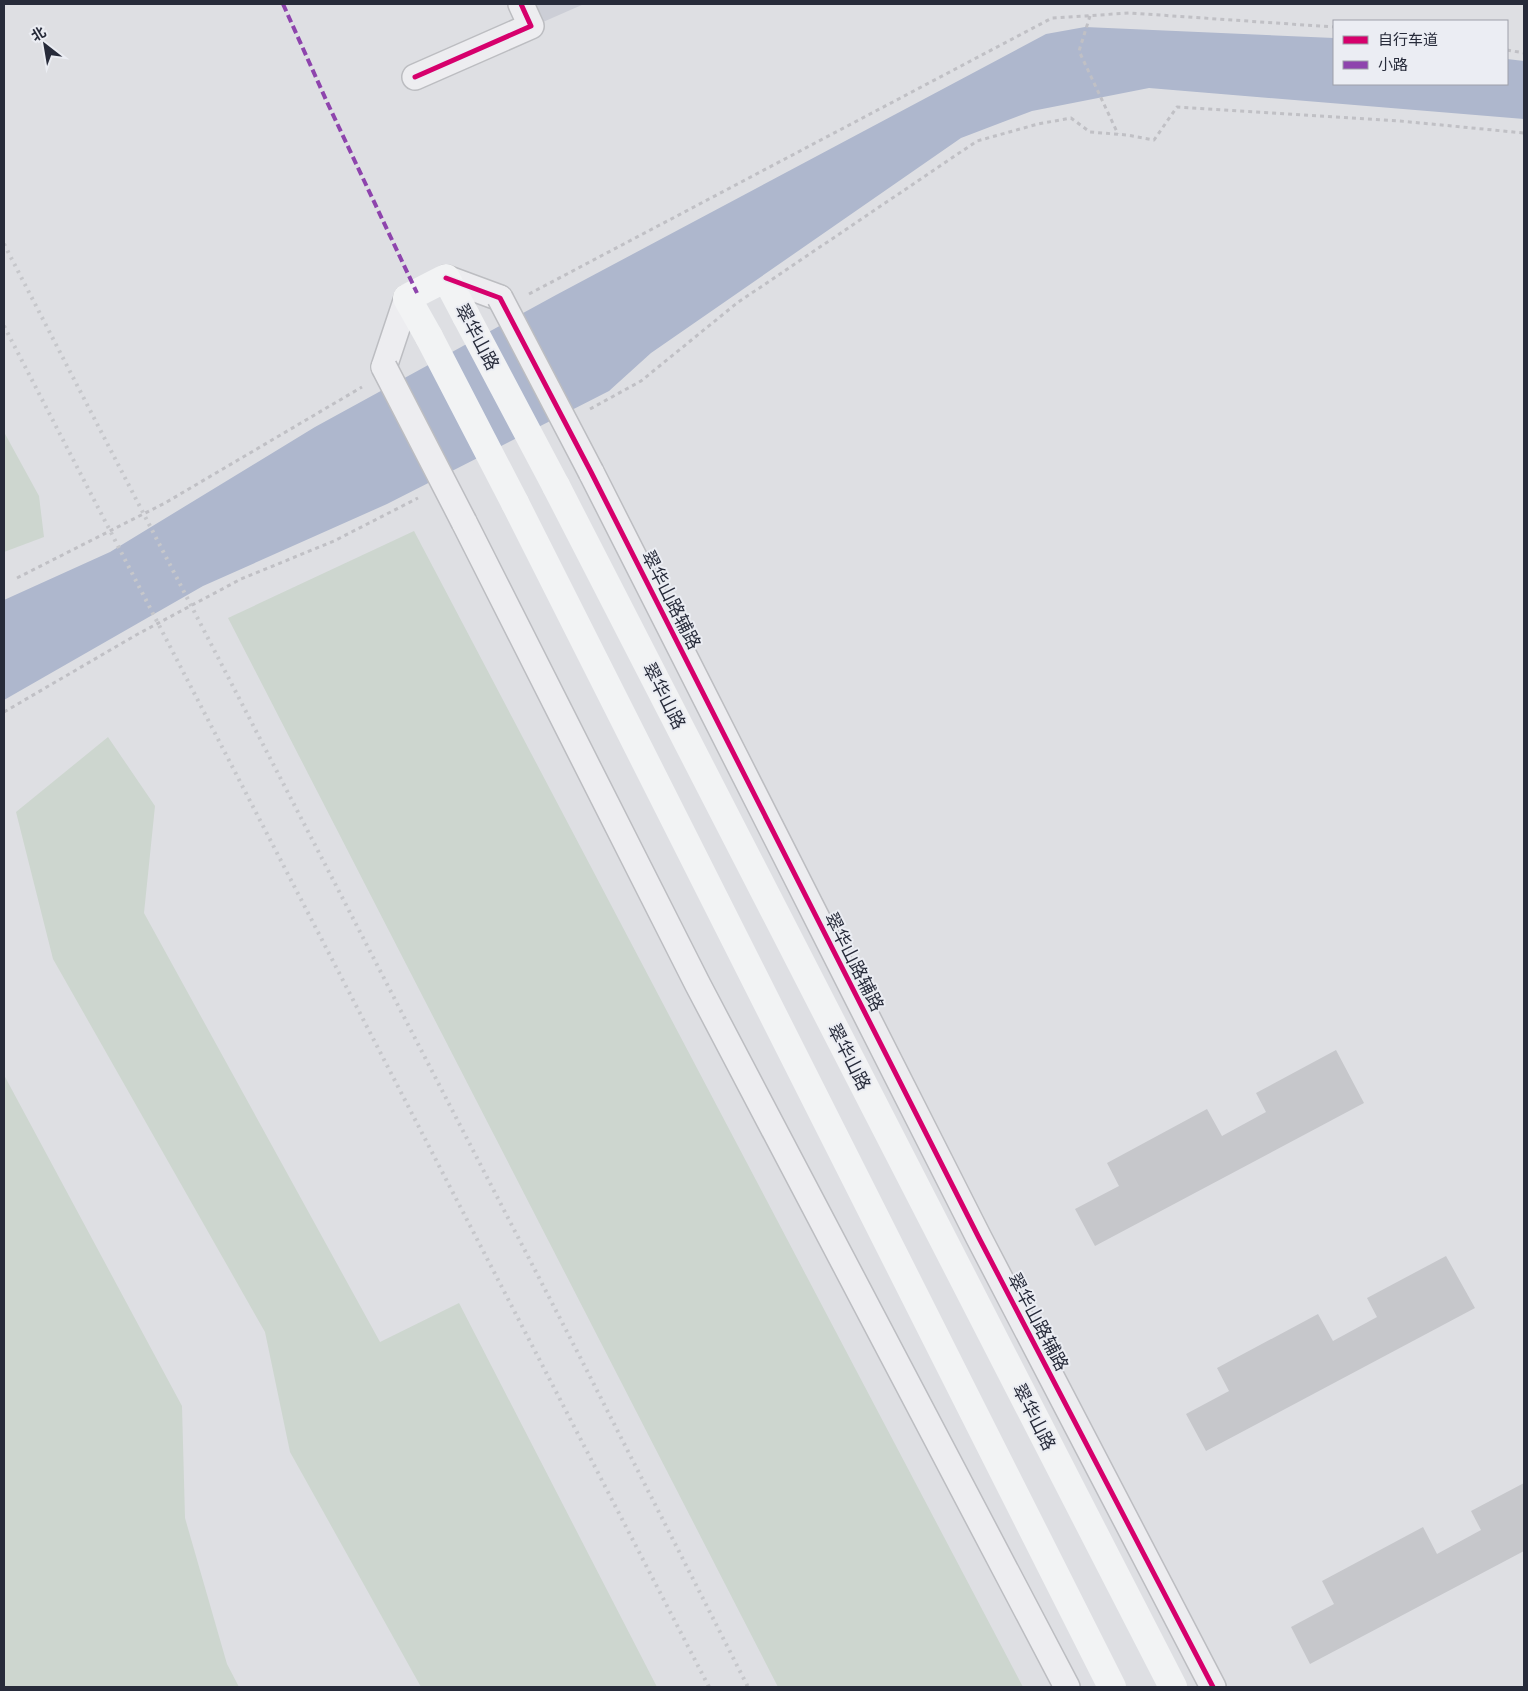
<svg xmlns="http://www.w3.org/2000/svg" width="1528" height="1691" font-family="'Exo 2','Noto Sans SC',sans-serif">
	<rect width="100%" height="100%" fill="#dedfe3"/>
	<path fill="#ccced6" d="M535,4H584L543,22Z"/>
	<path fill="#cdd6cf" d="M4,432L39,496L44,537L4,552Z
		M414,531L1023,1687H778L228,618Z
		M108,737L155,806L144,913L380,1342L459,1303L657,1687H421L290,1452L265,1332L53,959L16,812Z
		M4,1075L182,1406L185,1518L227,1664L239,1687H4Z"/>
	<path fill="#aeb7cd" d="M1085,27L1334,38V84H1507V59L1524,61V119L1149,88L1032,111L961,138L651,353L609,391L387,504L203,586L4,700V600L110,552L315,427L556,295L1046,34Z"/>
	<path fill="#c6c7cb" d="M1336,1050L1364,1103L1095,1246L1075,1209L1119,1186L1107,1163L1207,1109L1222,1136L1266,1112L1256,1093Z
		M1446,1256L1475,1308L1206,1451L1186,1414L1229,1391L1217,1368L1318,1314L1333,1341L1377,1317L1367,1298Z
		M1524,1483V1551L1310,1664L1291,1627L1334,1604L1322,1581L1423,1527L1437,1554L1481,1530L1471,1511Z"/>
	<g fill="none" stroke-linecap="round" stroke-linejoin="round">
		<defs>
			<path id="street" d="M415,77L531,26L521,4
				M446,278L500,298
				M384,367L407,298
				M591,472L979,1238L1213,1687
				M464,522L698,985L1067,1687"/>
		</defs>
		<use href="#street" stroke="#bcbdc1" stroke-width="28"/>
		<path stroke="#c0c0c5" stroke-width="3" stroke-dasharray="4 4" stroke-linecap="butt" d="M1090,16L1079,51L1118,134
			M1507,50L1524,53
			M529,294L1052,18L1130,13L1334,27
			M590,409L641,381L737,303L977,141L1038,124L1071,118L1090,132L1127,135L1154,140L1177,107L1400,121L1524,133
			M17,578L165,503L362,387
			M4,712L136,635L241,579L334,541L418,498"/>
		<use href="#street" stroke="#ededf0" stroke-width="25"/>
		<path stroke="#f2f3f4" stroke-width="28" d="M429,337L407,298L446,278L466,316
			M556,486L1173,1687
			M515,503L1112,1687"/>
		<path stroke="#c6c7cb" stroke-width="4" stroke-dasharray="2.5 5" stroke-linecap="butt" d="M4,244L580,1357L748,1687
			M4,326L709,1687"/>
		<defs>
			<path id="street-bridge" d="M500,298L591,472
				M384,367L464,522"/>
		</defs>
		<use href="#street-bridge" stroke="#bcbdc1" stroke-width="28" stroke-linecap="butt"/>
		<use href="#street-bridge" stroke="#ededf0" stroke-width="25"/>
		<path stroke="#f2f3f4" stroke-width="28" d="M466,316L556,486
			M429,337L515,503"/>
		<path stroke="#8e44ad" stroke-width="4" stroke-dasharray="8 4" stroke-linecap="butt" d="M283,4L327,102L417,293"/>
		<defs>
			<path id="cycleway" d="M415,77L531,26L521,4
				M446,278L500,298L591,472L979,1238L1213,1687"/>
		</defs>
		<use href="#cycleway" stroke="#ebedf3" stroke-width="8"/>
		<use href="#cycleway" stroke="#d6006c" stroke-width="5"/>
	</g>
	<g text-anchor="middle" stroke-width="4" stroke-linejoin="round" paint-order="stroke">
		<g font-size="18" fill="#272b3a" stroke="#ebedf3">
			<text transform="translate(477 337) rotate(62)" y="6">翠华山路</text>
			<text transform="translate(671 600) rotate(63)" y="6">翠华山路辅路</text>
			<text transform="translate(664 696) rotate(63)" y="6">翠华山路</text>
			<text transform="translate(854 962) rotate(63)" y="6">翠华山路辅路</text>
			<text transform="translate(849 1057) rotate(63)" y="6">翠华山路</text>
			<text transform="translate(1038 1322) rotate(62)" y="6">翠华山路辅路</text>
			<text transform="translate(1034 1417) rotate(63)" y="6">翠华山路</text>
		</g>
	</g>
	<rect width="1528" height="1691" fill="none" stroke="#272b3a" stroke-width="10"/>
	<rect x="1333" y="20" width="175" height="65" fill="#ebedf3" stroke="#9d9fa9"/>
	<rect x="1343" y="36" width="25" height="8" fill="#d6006c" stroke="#9d9fa9"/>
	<text x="1378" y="45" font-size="15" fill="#272b3a">自行车道</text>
	<rect x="1343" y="61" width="25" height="8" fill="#8e44ad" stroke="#9d9fa9"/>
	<text x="1378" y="70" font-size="15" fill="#272b3a">小路</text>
	<g transform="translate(45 45) rotate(329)" stroke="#ebedf3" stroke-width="4" paint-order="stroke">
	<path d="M0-4L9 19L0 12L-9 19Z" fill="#272b3a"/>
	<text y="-8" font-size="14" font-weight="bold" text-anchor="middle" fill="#272b3a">北</text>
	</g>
</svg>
